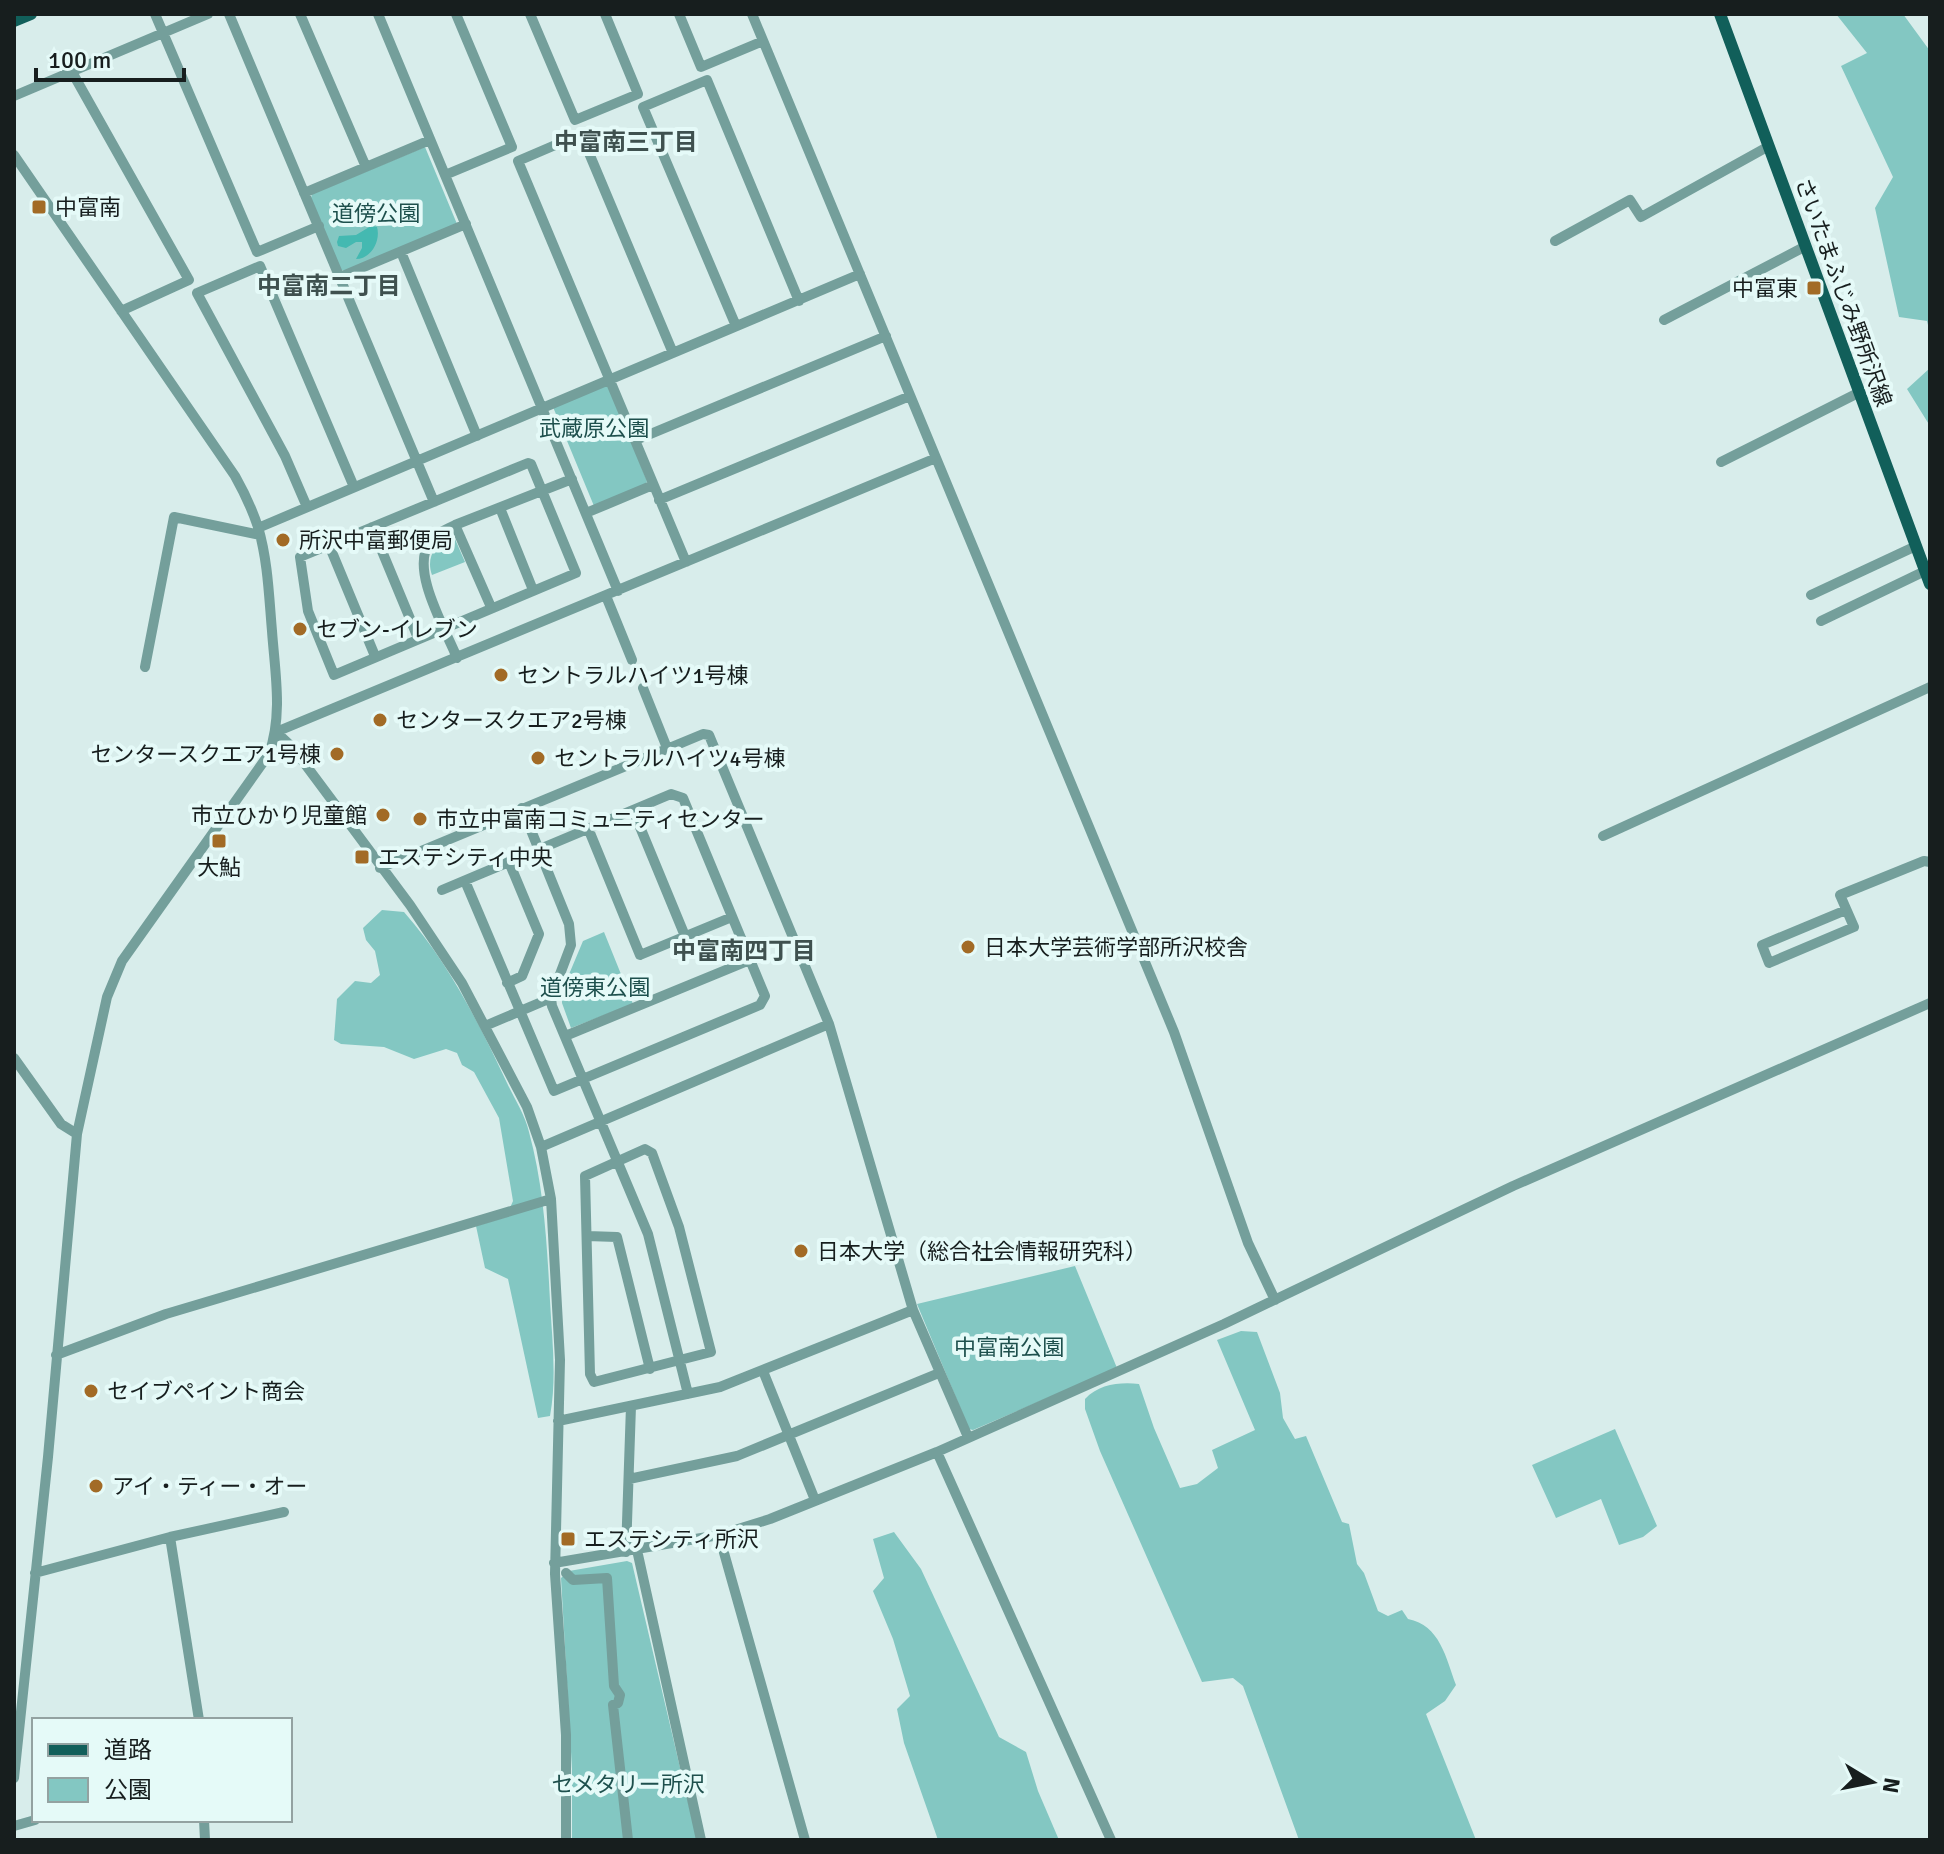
<svg xmlns="http://www.w3.org/2000/svg" width="1944" height="1854" font-family="Signika,'Noto Sans JP',sans-serif">
	<rect width="100%" height="100%" fill="#d8edeb"/>
	<path fill="#83c7c2" d="M1836,14H1903L1930,51V333L1927,321L1899,317L1875,208L1893,177L1841,66L1867,53Z
		M425,147L457,224L346,271L341,270L311,198L312,194Z
		M1930,368V426L1907,389Z
		M606,385L609,386L647,481L646,484L594,506L553,407Z
		M450,537L455,539L465,562L432,575C426,558 434,545 450,537Z
		M382,910L404,912C448,962 479,1023 507,1083C514,1098 525,1115 529,1132C544,1187 547,1244 550,1301C552,1339 557,1378 550,1416L538,1418L508,1279L485,1268L476,1226L506,1217L513,1201L499,1118L474,1072L462,1065L457,1053L446,1049L414,1059L384,1047L341,1044L334,1040L337,999L355,981L371,983L380,975L375,951L366,940L363,928Z
		M604,932L633,1004L571,1028L562,1003V991L583,941Z
		M1075,1266L1117,1368L973,1430L969,1429L917,1304Z
		M1241,1331L1257,1332L1280,1393L1283,1418L1295,1439L1306,1436L1342,1522L1349,1524L1357,1564L1364,1573L1378,1611L1388,1616L1402,1610L1408,1619C1440,1625 1446,1658 1456,1685L1445,1701L1426,1714L1476,1840H1299L1243,1686L1233,1678L1202,1682L1100,1451L1085,1409V1399C1099,1384 1120,1382 1139,1384L1154,1428L1180,1488L1197,1484L1218,1468L1212,1450L1255,1430L1217,1340Z
		M1615,1429L1657,1526L1643,1537L1619,1545L1601,1499L1556,1518L1532,1465Z
		M894,1532L921,1569L999,1737L1026,1752L1038,1791L1059,1840H938L904,1743L897,1709L910,1696L893,1639L873,1591L884,1578L873,1539Z
		M627,1561L632,1563L697,1840H572V1769L561,1578L569,1571Z"/>
	<path fill="#44b9b1" d="M371,226L377,227C381,241 371,259 356,259L362,248V242H356L346,248L338,246L337,242L339,236L356,235Z"/>
	<g fill="none" stroke-linecap="round" stroke-linejoin="round">
		<path stroke="#749f9b" stroke-width="10" d="M155,14L257,252L319,226
			M229,14L434,502
			M300,14L366,167
			M378,14L618,591
			M530,14L575,120L638,94L605,14
			M679,14L701,67L763,41
			M752,14L1174,1032L1248,1243L1275,1300
			M72,72L189,280L121,311
			M14,96L208,14
			M14,155L235,476C244,492 252,509 258,527C268,561 269,597 272,631C275,673 283,714 269,754L122,961L107,997L77,1134L48,1457L14,1778
			M445,175L512,147L456,14
			M304,193L430,140
			M1555,241L1630,200L1641,217L1769,146
			M401,252L477,436
			M340,277L466,224
			M1664,320L1806,246
			M736,326L643,107L707,80L799,301
			M673,353L581,134L518,161L686,562
			M636,440L886,336
			M1721,462L1860,392
			M528,463L531,464L576,573L334,675L308,611L300,557Z
			M659,500L910,396
			M307,507L285,456L197,293L260,266L354,487
			M500,508L533,590
			M586,513L653,485
			M455,525L491,607
			M372,527L418,638
			M258,528L860,274
			M329,545L375,656
			M1811,595L1916,546
			M606,596L632,660
			M1821,621L1925,571
			M457,658C446,630 409,569 430,542C436,533 446,530 455,525L572,479
			M145,667L174,517L260,535
			M643,688L667,748
			M276,732L293,748L410,905L462,983L527,1107L541,1147L551,1199L560,1360L555,1574L566,1735V1840
			M276,732L936,458
			M633,810L685,936
			M588,828L640,955L732,917
			M1603,836L1930,687
			M380,868L703,734L709,735L829,1024L913,1310L968,1437
			M442,890C518,858 594,826 671,794L683,798L765,996L760,1005L554,1091L465,881
			M1846,910L1762,945L1769,963L1854,927L1840,895L1924,861L1930,862
			M507,983L522,976L539,934L509,862
			M551,998L552,1006L648,1234L688,1394
			M485,1026L551,998L571,945L569,924L522,808
			M565,1036L750,960
			M14,1058L61,1124L77,1134
			M541,1147L829,1024
			M645,1149L652,1153L679,1227L711,1352L594,1382L590,1374L585,1176Z
			M587,1236L617,1237L650,1369
			M56,1355L166,1314L551,1199
			M763,1371L815,1500
			M558,1421L720,1387L913,1310
			M937,1452L1111,1840
			M629,1479L737,1456L939,1373
			M719,1535L805,1840
			M170,1537L199,1720
			M637,1550L701,1840
			M626,1552L631,1406
			M554,1563L719,1535L770,1519L937,1452L1224,1324L1513,1186L1930,1003
			M35,1573L170,1537L284,1512
			M566,1573L573,1580L607,1578L614,1686L620,1695L618,1703L613,1705L628,1840
			M204,1820L205,1840
			M14,1826L35,1820"/>
		<path stroke="#115f5a" stroke-width="12" d="M1720,14L1930,584
			M14,21L31,14"/>
	</g>
	<g fill="#a26b26" stroke="#e5faf8" stroke-width="3">
		<rect x="31" y="199" width="16" height="16" rx="4"/>
		<rect x="1806" y="280" width="16" height="16" rx="4"/>
		<circle cx="283" cy="540" r="8"/>
		<circle cx="300" cy="629" r="8"/>
		<circle cx="501" cy="675" r="8"/>
		<circle cx="380" cy="720" r="8"/>
		<circle cx="337" cy="754" r="8"/>
		<circle cx="538" cy="758" r="8"/>
		<circle cx="383" cy="815" r="8"/>
		<circle cx="420" cy="819" r="8"/>
		<rect x="211" y="833" width="16" height="16" rx="4"/>
		<rect x="354" y="849" width="16" height="16" rx="4"/>
		<circle cx="968" cy="947" r="8"/>
		<circle cx="801" cy="1251" r="8"/>
		<circle cx="91" cy="1391" r="8"/>
		<circle cx="96" cy="1486" r="8"/>
		<rect x="560" y="1531" width="16" height="16" rx="4"/>
	</g>
	<g text-anchor="middle" stroke-width="8" stroke-linejoin="round" paint-order="stroke">
		<g font-size="22" fill="#171e1e" stroke="#e5faf8" text-anchor="start">
			<text x="55" y="215">中富南</text>
			<text x="1798" y="296" text-anchor="end">中富東</text>
			<text x="299" y="548">所沢中富郵便局</text>
			<text x="316" y="637">セブン-イレブン</text>
			<text x="517" y="683">セントラルハイツ1号棟</text>
			<text x="396" y="728">センタースクエア2号棟</text>
			<text x="321" y="762" text-anchor="end">センタースクエア1号棟</text>
			<text x="554" y="766">セントラルハイツ4号棟</text>
			<text x="367" y="823" text-anchor="end">市立ひかり児童館</text>
			<text x="436" y="827">市立中富南コミュニティセンター</text>
			<text x="378" y="865">エステシティ中央</text>
			<text x="219" y="875" text-anchor="middle">大鮎</text>
			<text x="984" y="955">日本大学芸術学部所沢校舎</text>
			<text x="817" y="1259">日本大学（総合社会情報研究科）</text>
			<text x="107" y="1399">セイブペイント商会</text>
			<text x="112" y="1494">アイ・ティー・オー</text>
			<text x="584" y="1547">エステシティ所沢</text>
		</g>
		<g font-size="22" fill="#1e504d" stroke="#e5faf8">
			<text x="376" y="221">道傍公園</text>
			<text x="594" y="436">武蔵原公園</text>
			<text x="595" y="995">道傍東公園</text>
			<text x="1009" y="1355">中富南公園</text>
			<text x="628" y="1792">セメタリー所沢</text>
		</g>
		<g font-size="22" fill="#171e1e" stroke="#e5faf8">
			<text transform="translate(1844 292) rotate(70)" y="8">さいたまふじみ野所沢線</text>
		</g>
		<g font-size="24" font-weight="bold" fill="#3f514f" stroke="#e5faf8">
			<text x="626" y="150">中富南三丁目</text>
			<text x="329" y="294">中富南二丁目</text>
			<text x="744" y="959">中富南四丁目</text>
		</g>
	</g>
	<rect width="1944" height="1854" fill="none" stroke="#171e1e" stroke-width="32"/>
	<rect x="32" y="1718" width="260" height="104" fill="#e5faf8" stroke="#93a2a1" stroke-width="2"/>
	<rect x="48" y="1744" width="40" height="12" fill="#115f5a" stroke="#93a2a1" stroke-width="2"/>
	<text x="104" y="1758" font-size="24" fill="#171e1e">道路</text>
	<rect x="48" y="1778" width="40" height="24" fill="#83c7c2" stroke="#93a2a1" stroke-width="2"/>
	<text x="104" y="1798" font-size="24" fill="#171e1e">公園</text>
	<g transform="translate(1872 1782) rotate(100)" stroke="#e5faf8" stroke-width="6" paint-order="stroke">
	<path d="M0-6L14 30L0 20L-14 30Z" fill="#171e1e"/>
	<text y="-12" font-size="22" font-weight="bold" text-anchor="middle" fill="#171e1e">N</text>
	</g>
	<path d="M36 68v12h148v-12" fill="none" stroke="#171e1e" stroke-width="4"/>
	<text x="48" y="68" font-size="24" fill="#171e1e" stroke="#e5faf8" stroke-width="6" paint-order="stroke">100 m</text>
</svg>
